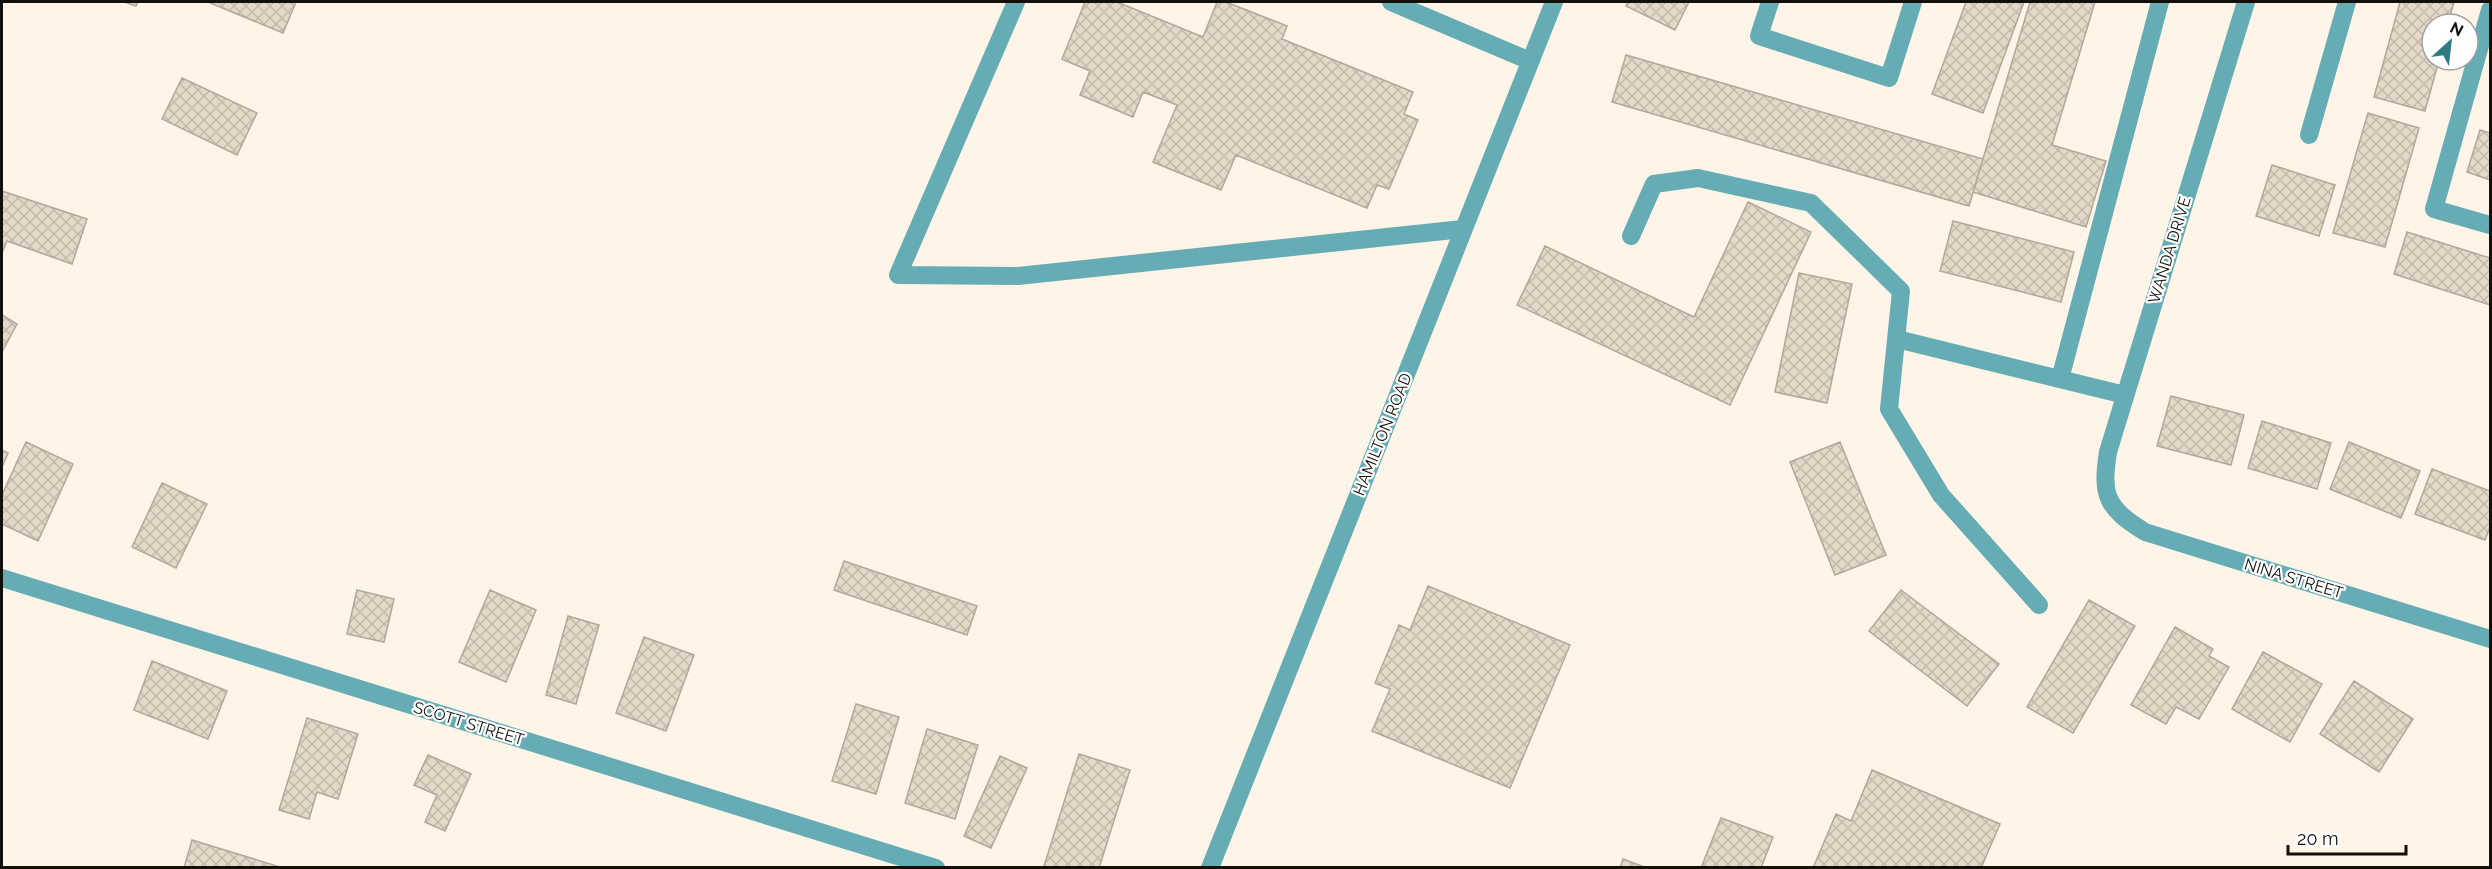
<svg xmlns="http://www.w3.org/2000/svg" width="2492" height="869" font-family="Raleway,sans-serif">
	<defs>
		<pattern id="building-cross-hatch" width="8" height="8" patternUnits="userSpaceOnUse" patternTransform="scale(1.5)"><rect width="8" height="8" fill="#e4d9c9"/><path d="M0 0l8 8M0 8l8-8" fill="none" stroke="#c3b9ab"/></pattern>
	</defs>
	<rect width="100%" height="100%" fill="#fef5e8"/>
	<path fill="url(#building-cross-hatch)" stroke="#b2a798" stroke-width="1.5" d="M124,2H138L136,6Z
		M208,2H296L283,33Z
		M1085,2H1117L1203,37L1217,2H1226L1287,26L1282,39L1413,92L1404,114L1418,120L1389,189L1377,185L1367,208L1236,155L1221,190L1153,162L1177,105L1143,92L1133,117L1080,95L1090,71L1062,59Z
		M1628,2H1689L1675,30L1626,6Z
		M1966,2H2024L1983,113L1932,94Z
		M2030,2H2095L2052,145L2106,161L2086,227L1973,192Z
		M2400,2H2454L2448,24H2432V60H2439L2425,111L2374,97Z
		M1626,55L1983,159L1969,206L1612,102Z
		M182,78L257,113L237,155L162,119Z
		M2368,113L2419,128L2385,247L2333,233Z
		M2480,130L2490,133V180L2467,172Z
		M2272,165L2335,185L2319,236L2256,216Z
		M2,191L87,219L72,264L7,241L2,253Z
		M1748,202L1811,232L1730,405L1517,305L1545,246L1694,317Z
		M1953,221L2074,252L2061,302L1940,271Z
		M2407,232L2490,258V305L2394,274Z
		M1799,273L1852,284L1827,403L1775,392Z
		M2,315L17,324L2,352Z
		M2171,396L2244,415L2231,465L2157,446Z
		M2262,421L2331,443L2317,489L2248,468Z
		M26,442L73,464L38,541L2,524V495Z
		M1840,442L1886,555L1835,575L1790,462Z
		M2349,442L2420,471L2401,518L2330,489Z
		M2,450L8,453L2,467Z
		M2432,469L2490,491V527L2485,540L2415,514Z
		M162,483L207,504L176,568L132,547Z
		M844,561L977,606L967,635L834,590Z
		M1428,586L1570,645L1510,788L1372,731L1390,689L1375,683L1399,625L1410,630Z
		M357,590L394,599L384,642L347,634Z
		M490,590L536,610L506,682L459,662Z
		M1901,590L1999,664L1967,706L1869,631Z
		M2089,600L2135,626L2073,733L2027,707Z
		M568,616L599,625L576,704L546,695Z
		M2175,627L2213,649L2209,656L2229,667L2199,719L2176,707L2166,724L2131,705Z
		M644,637L694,655L666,731L616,713Z
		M2263,652L2322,684L2290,742L2232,709Z
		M152,661L227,691L208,739L134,710Z
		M2354,681L2413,719L2379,772L2320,734Z
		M856,704L899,717L876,794L832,781Z
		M307,718L358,734L338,799L317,792L309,819L279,810Z
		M927,729L978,745L955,819L905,803Z
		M1079,754L1130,770L1099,868H1048L1044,866Z
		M428,755L471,774L445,831L425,822L437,795L414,785Z
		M1000,756L1027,768L991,848L964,836Z
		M1872,770L2000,824L1981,868H1813L1836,814L1851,821Z
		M1721,818L1773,837L1761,868H1701Z
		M192,840L280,867L279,868H184Z
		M1623,859L1647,868H1620Z"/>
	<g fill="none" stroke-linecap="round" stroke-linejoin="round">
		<path stroke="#66acb4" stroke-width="18" d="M1016,2L898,275L1018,276L1463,229
			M1391,2L1530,61
			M1770,2L1759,36L1889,78L1913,2
			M2246,2L2108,452C2101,497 2107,508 2145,532L2490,639
			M2490,10L2434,209L2490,225
			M2309,135L2347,2
			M1631,236L1654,184L1698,178L1811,203L1901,291L1889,409L1941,495L2039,605
			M1897,339L2125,395
			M2060,379L2160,2
			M2,578L936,868
			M1210,868L1554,2"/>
	</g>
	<g text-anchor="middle" stroke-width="4.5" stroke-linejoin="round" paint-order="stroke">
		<g font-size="16" fill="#130f0a" stroke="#fff">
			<text transform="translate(2169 250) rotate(-73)" y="6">WANDA DRIVE</text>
			<text transform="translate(1382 434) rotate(-68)" y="6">HAMILTON ROAD</text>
			<text transform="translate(2294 578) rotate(17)" y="6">NINA STREET</text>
			<text transform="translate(469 723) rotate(17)" y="6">SCOTT STREET</text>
		</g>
	</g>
	<rect width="2492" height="869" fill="none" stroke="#130f0a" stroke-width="6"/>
	<g transform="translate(2450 42) rotate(27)"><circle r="28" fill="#ffffff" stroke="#a19f9d" stroke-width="1.5"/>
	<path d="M0-4.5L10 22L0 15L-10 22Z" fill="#317a82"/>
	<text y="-9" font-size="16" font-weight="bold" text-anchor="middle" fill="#130f0a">N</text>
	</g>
	<path d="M2288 845v9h118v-9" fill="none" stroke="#130f0a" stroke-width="3"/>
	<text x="2297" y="845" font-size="18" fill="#130f0a" stroke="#ffffff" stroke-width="4.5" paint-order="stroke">20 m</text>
</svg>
